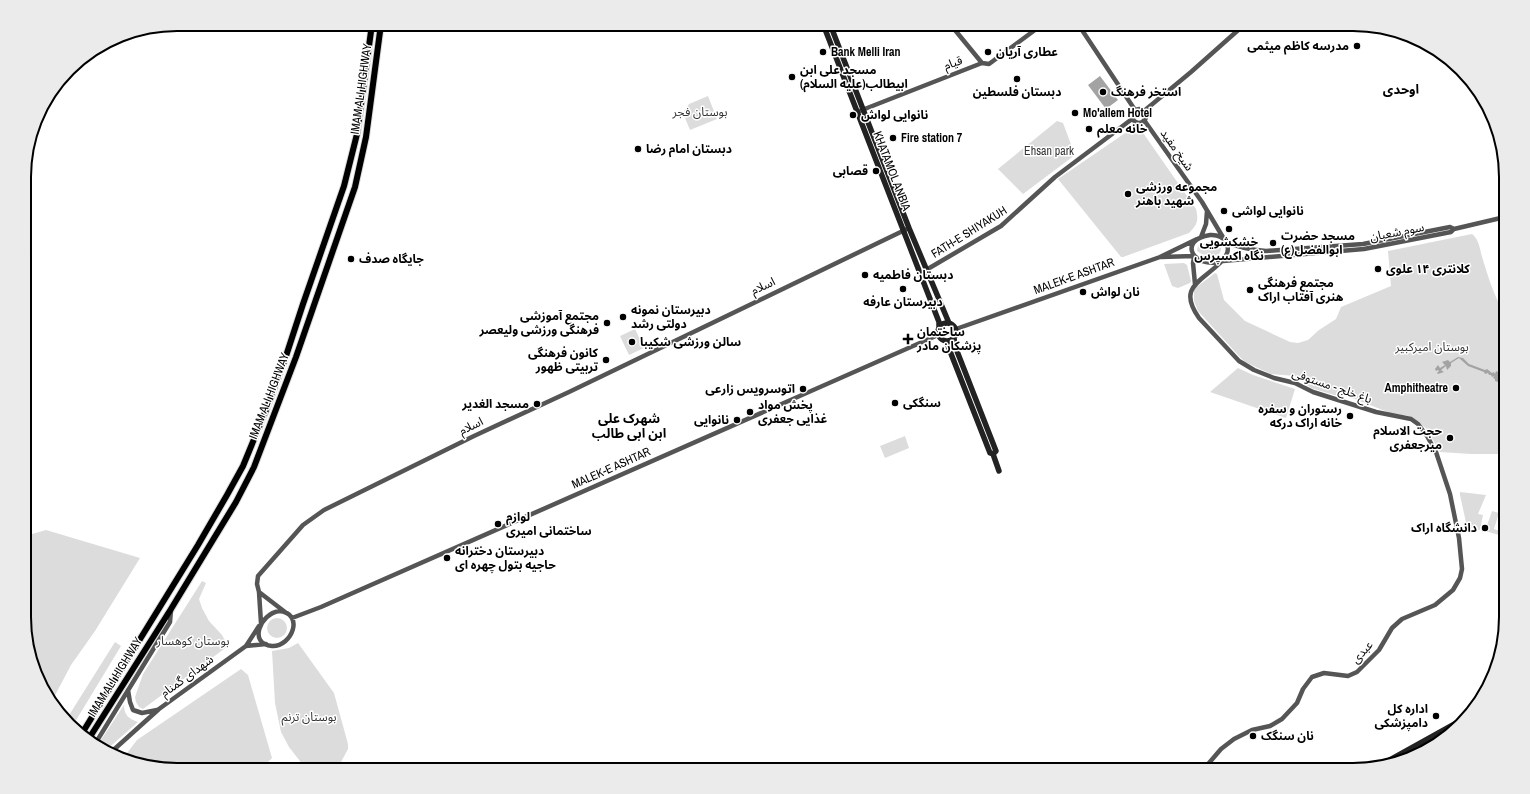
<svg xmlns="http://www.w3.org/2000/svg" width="1530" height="794" font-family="'Archivo Narrow','Noto Sans Arabic',sans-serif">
	<rect width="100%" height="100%" fill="#fff"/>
	<path fill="#dcdcdc" d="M708,96L717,119L690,130L683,113L689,104Z
		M1057,121L1063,123L1075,155L1023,194L998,169Z
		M1134,127H1139L1196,209C1199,221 1197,225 1189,233L1123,257H1121L1058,179Z
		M1472,234C1480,240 1480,252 1483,260C1487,273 1496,303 1505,312L1506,454H1471L1440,452L1426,428L1409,416L1390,413L1345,395H1334L1311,388L1295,376L1271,374L1245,362L1238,355L1198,311L1194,301V289L1215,273L1217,274L1224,300L1245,321L1290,342L1298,343L1308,340L1319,330L1336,319L1341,307L1391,286L1388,251Z
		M1211,241C1217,240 1221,243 1221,250L1219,254C1212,258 1203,256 1197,251L1198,246Z
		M1184,263L1187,265L1191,281L1190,283L1178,288L1172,286L1164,264Z
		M635,329L644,348L629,355L620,336Z
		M1238,368L1253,375L1295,389L1286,418L1210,392Z
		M905,436L909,448L885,458L880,446Z
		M1460,492L1486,495L1478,514L1483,515L1480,530L1467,527L1460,495Z
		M1492,511L1506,515V519L1498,516L1494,529L1506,533V537L1485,531Z
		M46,530L140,558L95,631L71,665L51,703L37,667L38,658L25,633V536Z
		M202,581L206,583L199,599L202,608L209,621L222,635L228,646L143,709L139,707L136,702L135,697L143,674Z
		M267 628a10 10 0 1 1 20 0a10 10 0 1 1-20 0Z
		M115,642L121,646L72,727L66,720Z
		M298,643L334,693L348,744V749L341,762L331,770H309L303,765L289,747L281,732L275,703L272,651L289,648Z
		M241,669L248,675L272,758L264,766L265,770H177L124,757L137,740Z
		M124,705C124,715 129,719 138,722L105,751L97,746Z"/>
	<path fill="#a3a3a3" d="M1100,76L1118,100L1106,109L1088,85Z
		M1458,357L1463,358L1469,364L1485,370L1487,369L1492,373L1494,372L1495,374L1496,371L1498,372L1499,371L1504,373L1505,380L1501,381V383L1495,381V379L1493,378L1494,376L1492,377L1491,375H1489L1488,373L1485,374L1484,372L1468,366L1459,358L1451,363V366L1447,370L1446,366L1441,370L1444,372L1438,374L1437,373L1439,371L1438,370L1436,371L1435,369L1438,365L1440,368L1445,365L1442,362L1448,360L1450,362Z"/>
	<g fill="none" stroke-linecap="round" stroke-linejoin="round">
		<defs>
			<path id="trunk" d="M81,735L198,545L227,495L243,466L266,410L286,356L303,304L344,186L357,134L372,24
				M88,740L171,609L236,502L254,467L296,357L355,187L366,137L381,24"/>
		</defs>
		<use href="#trunk" stroke="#dbdbdb" stroke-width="8"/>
		<path stroke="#555" stroke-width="4.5" d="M950,24L982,63
			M1078,24L1135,110
			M1132 116a7 7 0 1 1 14 0a7 7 0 1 1-14 0Z
			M1144,111L1191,72L1245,24
			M857,112L982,63L989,64L1043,24
			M1144,120L1202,202L1224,239
			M1210,235C1226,234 1234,249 1222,261C1193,270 1177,240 1210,235Z
			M1201,237L1206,224L1207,211
			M1226,242C1239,248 1252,250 1266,251L1363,244L1450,227L1454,229L1505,217
			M1161,257L1194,256
			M1194,257L1193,263L1195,284
			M1223,261L1364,249L1451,232L1454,229
			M926,270L1001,226L1055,177L1132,119
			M956,329L1160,257L1197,239
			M259,592L285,612
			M279,611C305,613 292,647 272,646C248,644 260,614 279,611Z
			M292,618L321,607L938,335
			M261,623L259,592L257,584L258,576L303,525L324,510L474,436L569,392L909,228
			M246,646L266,644
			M128,690L130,702L133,710L142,713L157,710
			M95,744L170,622L171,610
			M109,754L159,709L246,646L259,626
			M1203,770L1221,749L1234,739L1252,730L1270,726L1282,719L1297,703L1303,689L1312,677L1324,673L1348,676L1357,672L1379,650L1392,628L1402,619L1435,605L1453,590L1460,578L1462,569L1459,538L1450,494L1436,452L1427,436L1418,424L1411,419L1376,412L1313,392L1295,383L1274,378L1254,370L1239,361L1199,318C1177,287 1201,282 1221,262"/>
		<path stroke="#222" stroke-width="5.5" d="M823,24L939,322V326
			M830,24L909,228L949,323
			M938 332a9 9 0 1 1 18 0a9 9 0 1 1-18 0Z
			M954,338L955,346L996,451L993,454L999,471
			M946,341L990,453L993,454
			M1379,766L1469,716"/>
		<use href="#trunk" stroke="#000" stroke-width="6"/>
		<path stroke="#222" stroke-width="5.5" d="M1392,764L1454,730"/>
	</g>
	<g fill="#000" stroke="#fff" stroke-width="1.5">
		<circle cx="1357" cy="46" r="4"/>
		<circle cx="823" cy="52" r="4"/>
		<circle cx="988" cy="52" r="4"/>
		<circle cx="792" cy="77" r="4"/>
		<circle cx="1017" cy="79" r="4"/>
		<circle cx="1103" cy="92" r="4"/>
		<circle cx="1075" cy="113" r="4"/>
		<circle cx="853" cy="115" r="4"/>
		<circle cx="1089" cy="129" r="4"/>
		<circle cx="893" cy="138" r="4"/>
		<circle cx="638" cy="149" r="4"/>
		<circle cx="876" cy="171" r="4"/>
		<circle cx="1128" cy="194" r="4"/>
		<circle cx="1224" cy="211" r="4"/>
		<circle cx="1229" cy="229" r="4"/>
		<circle cx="1273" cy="243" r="4"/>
		<circle cx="351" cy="259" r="4"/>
		<circle cx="1378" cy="269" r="4"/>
		<circle cx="865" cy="275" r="4"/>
		<circle cx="903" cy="289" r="4"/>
		<circle cx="1250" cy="290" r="4"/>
		<circle cx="1083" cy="292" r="4"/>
		<circle cx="623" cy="317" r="4"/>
		<circle cx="607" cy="323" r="4"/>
		<path d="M906 333h4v4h4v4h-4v4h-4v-4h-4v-4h4z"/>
		<circle cx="632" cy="342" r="4"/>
		<circle cx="606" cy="360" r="4"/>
		<circle cx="1456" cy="388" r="4"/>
		<circle cx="803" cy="389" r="4"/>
		<circle cx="895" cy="403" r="4"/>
		<circle cx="537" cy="404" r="4"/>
		<circle cx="750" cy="412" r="4"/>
		<circle cx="1350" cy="416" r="4"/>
		<circle cx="737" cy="420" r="4"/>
		<circle cx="1450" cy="438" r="4"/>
		<circle cx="498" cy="524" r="4"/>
		<circle cx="1485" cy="528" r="4"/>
		<circle cx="447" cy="558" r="4"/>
		<circle cx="1436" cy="716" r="4"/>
		<circle cx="1253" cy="736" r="4"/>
	</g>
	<g text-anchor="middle" stroke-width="3" stroke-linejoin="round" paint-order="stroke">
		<g font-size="12" font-weight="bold" fill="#000" stroke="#fff" text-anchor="start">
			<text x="1349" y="50" text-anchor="end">مدرسه كاظم ميثمى</text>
			<text x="831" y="56">Bank Melli Iran</text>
			<text x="996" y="56">عطاری آریان</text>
			<text x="800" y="74">مسجد علی ابن<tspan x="800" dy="14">ابیطالب(علیه السلام)</tspan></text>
			<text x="1017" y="96" text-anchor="middle">دبستان فلسطین</text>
			<text x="1111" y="96">استخر فرهنگ</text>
			<text x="1083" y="117">Mo'allem Hotel</text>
			<text x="861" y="119">نانوایی لواش</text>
			<text x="1097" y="133">خانه معلم</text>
			<text x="901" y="142">Fire station 7</text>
			<text x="646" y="153">دبستان امام رضا</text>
			<text x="868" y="175" text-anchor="end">قصابی</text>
			<text x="1136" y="191">مجموعه ورزشی<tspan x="1136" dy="14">شهید باهنر</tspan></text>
			<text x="1232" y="215">نانوایی لواشی</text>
			<text x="1281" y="240">مسجد حضرت<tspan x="1281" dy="14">ابوالفضل(ع)</tspan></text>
			<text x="1229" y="246" text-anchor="middle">خشکشویی<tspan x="1229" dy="14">نگاه اکسپرس</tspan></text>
			<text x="359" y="263">جایگاه صدف</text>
			<text x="1386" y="273">کلانتری ۱۴ علوی</text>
			<text x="873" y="279">دبستان فاطمیه</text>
			<text x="1258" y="287">مجتمع فرهنگی<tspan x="1258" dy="14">هنری آفتاب اراک</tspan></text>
			<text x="1091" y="296">نان لواش</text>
			<text x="903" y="306" text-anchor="middle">دبیرستان عارفه</text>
			<text x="631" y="314">دبیرستان نمونه<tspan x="631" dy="14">دولتی رشد</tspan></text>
			<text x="599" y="320" text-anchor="end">مجتمع آموزشی<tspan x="599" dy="14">فرهنگی ورزشی ولیعصر</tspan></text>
			<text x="917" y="336">ساختمان<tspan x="917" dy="14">پزشکان مادر</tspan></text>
			<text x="640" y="346">سالن ورزشی شکیبا</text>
			<text x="598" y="357" text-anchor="end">کانون فرهنگی<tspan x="598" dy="14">تربیتی ظهور</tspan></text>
			<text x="1448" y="392" text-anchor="end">Amphitheatre</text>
			<text x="795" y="393" text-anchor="end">اتوسرویس زارعی</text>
			<text x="903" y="407">سنگکی</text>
			<text x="529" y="408" text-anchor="end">مسجد الغدیر</text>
			<text x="758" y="409">پخش مواد<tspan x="758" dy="14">غذایی جعفری</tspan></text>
			<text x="1342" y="413" text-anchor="end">رستوران و سفره<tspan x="1342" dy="14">خانه اراک درکه</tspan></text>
			<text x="729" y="424" text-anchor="end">نانوایی</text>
			<text x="1442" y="435" text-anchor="end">حجت الاسلام<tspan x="1442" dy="14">میرجعفری</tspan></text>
			<text x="506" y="521">لوازم<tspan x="506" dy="14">ساختمانی امیری</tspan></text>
			<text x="1477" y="532" text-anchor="end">دانشگاه اراک</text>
			<text x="455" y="555">دبیرستان دخترانه<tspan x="455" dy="14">حاجیه بتول چهره ای</tspan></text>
			<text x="1428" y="713" text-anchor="end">اداره کل<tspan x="1428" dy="14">دامپزشکی</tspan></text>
			<text x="1261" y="740">نان سنگک</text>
		</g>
		<g font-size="12" fill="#000" stroke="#fff">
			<text transform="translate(953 63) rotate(-20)" y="4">قیام</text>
			<text transform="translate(361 89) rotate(-82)" y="4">IMAM ALI HIGHWAY</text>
			<text transform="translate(1177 150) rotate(55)" y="4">شیخ مفید</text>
			<text transform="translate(892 171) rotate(69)" y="4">KHATAMOL ANBIA</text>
			<text transform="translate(969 232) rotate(-32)" y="4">FATH-E SHIYAKUH</text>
			<text transform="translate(1397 232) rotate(-11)" y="4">سوم شعبان</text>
			<text transform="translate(1074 276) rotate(-20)" y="4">MALEK-E ASHTAR</text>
			<text transform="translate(763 286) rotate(-25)" y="4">اسلام</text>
			<text transform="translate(1332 386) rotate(19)" y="4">باغ خلج - مستوفی</text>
			<text transform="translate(269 396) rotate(-69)" y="4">IMAM ALI HIGHWAY</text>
			<text transform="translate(471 426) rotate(-26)" y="4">اسلام</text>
			<text transform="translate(611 468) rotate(-24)" y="4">MALEK-E ASHTAR</text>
			<text transform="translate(1362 652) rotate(-48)" y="4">عبدی</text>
			<text transform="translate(187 676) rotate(-36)" y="4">شهدای گمنام</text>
			<text transform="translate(115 677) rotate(-58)" y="4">IMAM ALI HIGHWAY</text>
		</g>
		<g font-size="12" fill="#333" stroke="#fff">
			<text x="700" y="116">بوستان فجر</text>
			<text x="1049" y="155">Ehsan park</text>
			<text x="1432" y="351">بوستان امیرکبیر</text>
			<text x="193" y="645">بوستان کوهسار</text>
			<text x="309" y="721">بوستان ترنم</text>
		</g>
		<g font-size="13" font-weight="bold" fill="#000" stroke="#fff">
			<text x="1401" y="94">اوحدی</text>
			<text x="629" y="423">شهرک علی<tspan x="629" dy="15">ابن ابی طالب</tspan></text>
		</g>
	</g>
	<path d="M0 0H1530V794H0ZM177 31H1353A146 146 0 0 1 1499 177V617A146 146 0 0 1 1353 763H177A146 146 0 0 1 31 617V177A146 146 0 0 1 177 31Z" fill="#ebebeb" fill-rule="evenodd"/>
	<path fill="none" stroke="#000" stroke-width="2" d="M177 31H1353A146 146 0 0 1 1499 177V617A146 146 0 0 1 1353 763H177A146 146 0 0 1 31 617V177A146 146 0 0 1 177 31Z"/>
</svg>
